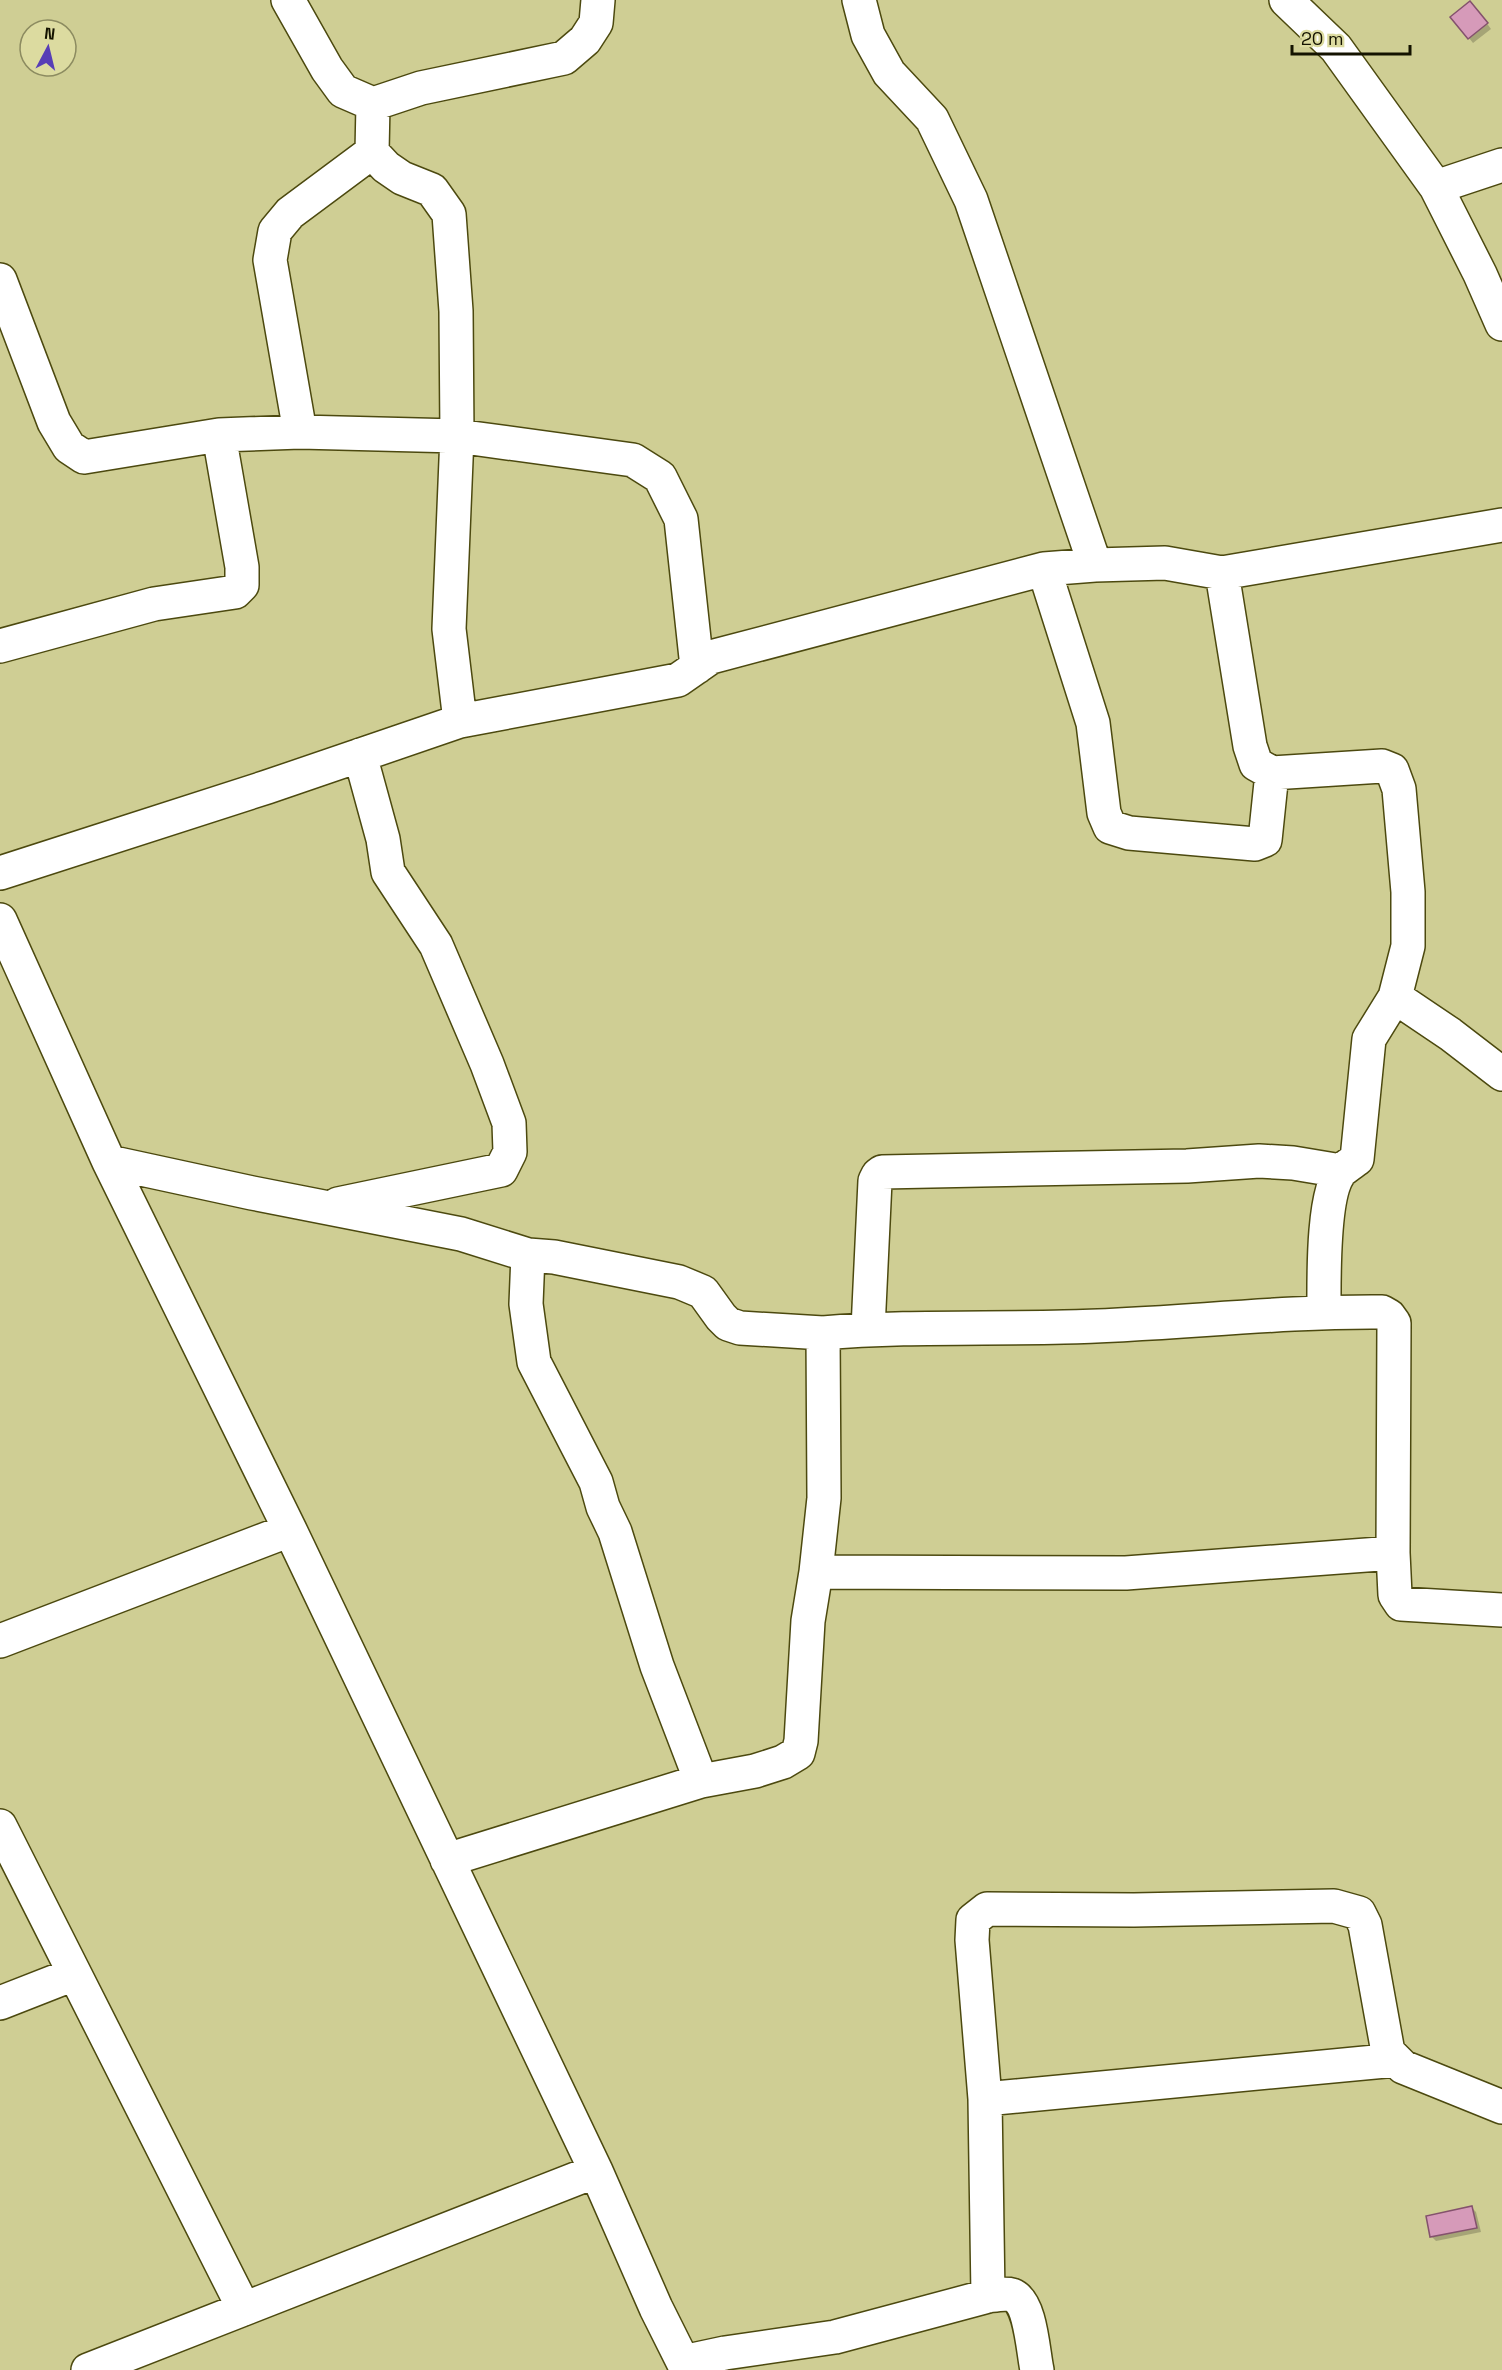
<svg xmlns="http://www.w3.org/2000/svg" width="1502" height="2370" font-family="'Space Grotesk',sans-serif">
	<rect width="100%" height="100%" fill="#cfce94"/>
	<path fill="#0003" d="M1475,7L1491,29L1473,43L1469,38Z
		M1472,2208L1476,2212L1481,2232L1436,2241L1432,2237Z"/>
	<path fill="#d69ab9" stroke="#84526d" stroke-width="1.5" d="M1470,1L1488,23L1468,39L1450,17Z
		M1472,2206L1477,2228L1430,2237L1426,2216Z"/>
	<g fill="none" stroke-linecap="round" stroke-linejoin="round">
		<defs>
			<path id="street" d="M288,0L327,69L343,91L373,104L421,88L564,58L585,40L596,23L598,0
				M859,0L868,35L889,73L932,119L971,200L1095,565
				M1286,0L1336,48L1436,187L1480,274L1502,324
				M373,104L372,152L386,167L402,178L432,190L449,214L456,311L457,436L449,629L460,721
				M1436,187L1502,165
				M0,280L54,422L69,447L84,457L219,435L300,432L457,436L633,460L660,477L681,519L697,667
				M300,432L270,260L275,231L290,213L372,152
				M1044,569L1093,723L1104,813L1110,827L1129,833L1255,844L1265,840L1272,773
				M1222,573L1250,746L1256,764L1272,773L1382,766L1392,770L1399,789L1408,892V946L1395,997L1369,1039L1357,1159C1353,1162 1347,1166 1342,1170C1322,1191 1324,1281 1324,1312
				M0,646L154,604L235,592L242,585V567L219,435
				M0,873L267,787L460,721L678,680L711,657L1044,569L1095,565L1165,563L1222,573L1502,525
				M0,920L109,1162L290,1530L596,2171L656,2308L687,2370
				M1395,997L1450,1034L1502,1074
				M109,1162L252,1193L461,1234L528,1255L554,1257L679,1282L703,1292L721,1317L728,1324L740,1328L823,1333L824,1498L816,1572L1126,1573L1393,1553L1395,1595L1401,1604L1502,1610
				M338,1204L501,1170L510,1152L509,1123L487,1064L436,945L388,872L383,839L360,755
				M528,1255L526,1304L534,1362L596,1482L603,1507L615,1532L657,1666L701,1781
				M868,1329L875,1181L878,1175L882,1172L1187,1166L1259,1161L1293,1163L1341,1171
				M823,1333C903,1326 984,1329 1064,1327C1170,1325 1276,1311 1382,1312L1389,1316L1394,1323L1393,1553
				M0,1641L290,1530
				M0,1826L244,2309
				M447,1860L701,1781L755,1771L783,1762L798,1753L801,1741L808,1621L816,1572
				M0,2003L74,1974
				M985,2099L1396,2060
				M988,2296L985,2099L972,1940L973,1920L987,1909L1134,1910L1334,1906L1359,1913L1365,1925L1388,2052L1403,2067L1502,2107
				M683,2362L725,2353L835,2337L988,2296C995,2295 1005,2293 1012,2295C1031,2302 1033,2352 1037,2370
				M88,2370L596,2171"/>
		</defs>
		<use href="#street" stroke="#4c490f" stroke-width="36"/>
		<use href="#street" stroke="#fff" stroke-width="33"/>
	</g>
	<g transform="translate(48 48) rotate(7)"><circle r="28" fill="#dcdba0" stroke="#8c8b60" stroke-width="1.5"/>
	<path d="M0-4.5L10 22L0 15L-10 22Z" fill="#573eb6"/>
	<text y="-9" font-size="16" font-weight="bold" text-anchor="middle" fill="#141300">N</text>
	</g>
	<path d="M1292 45v9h118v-9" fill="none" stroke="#141300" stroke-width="3"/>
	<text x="1301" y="45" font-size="18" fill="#141300" stroke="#dcdba0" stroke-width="4.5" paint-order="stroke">20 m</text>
</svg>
